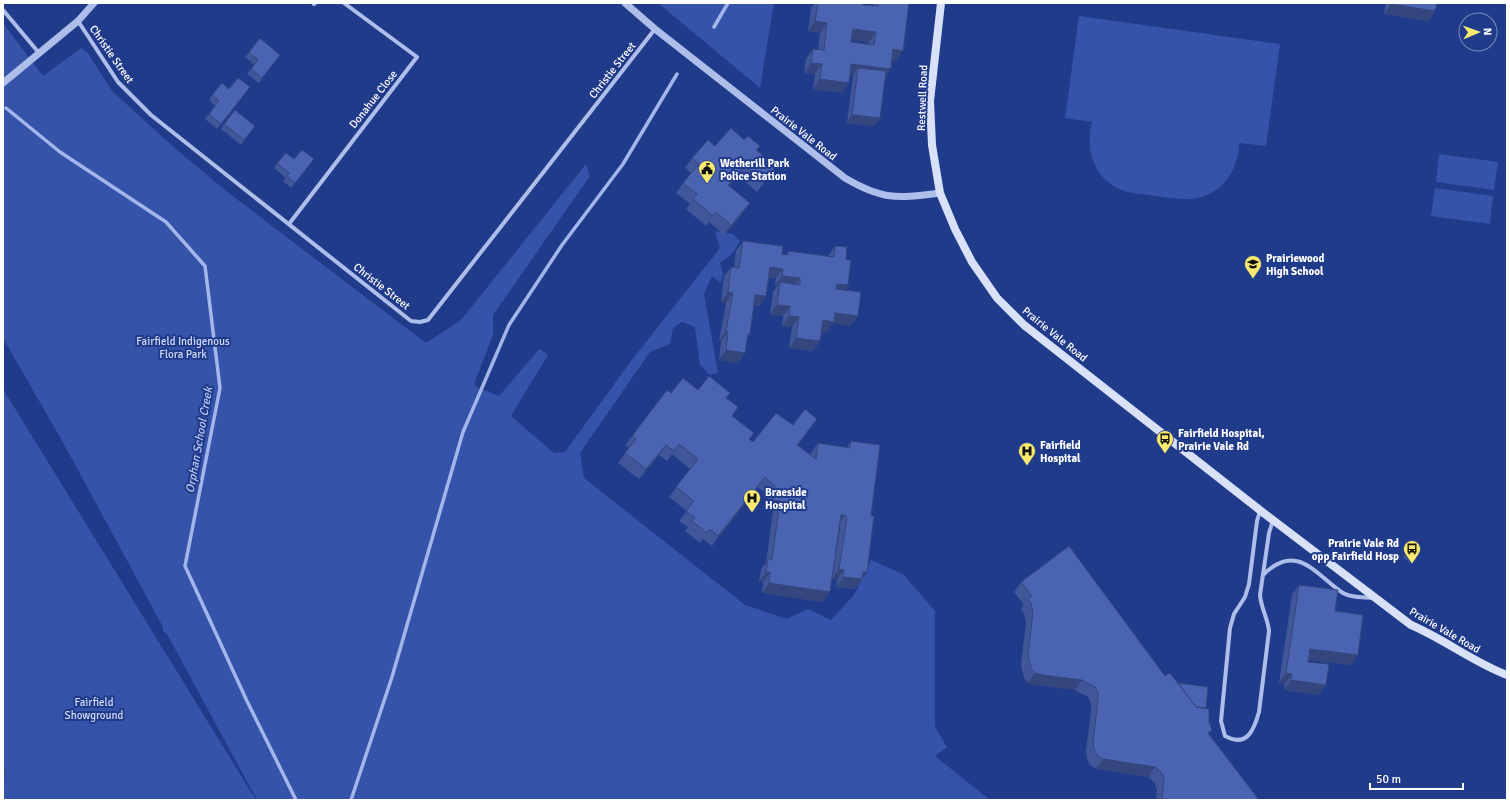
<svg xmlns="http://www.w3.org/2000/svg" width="1510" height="803" font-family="Signika,sans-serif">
	<rect width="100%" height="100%" fill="#213b8b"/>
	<path fill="#3553a8" d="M658,3H774L760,88Z
		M1079,16L1280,44L1266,146L1239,143C1239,171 1220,197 1191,199C1179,200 1166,197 1154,196C1145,194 1133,194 1124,191C1094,180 1085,151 1092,122L1065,118Z
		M3,23L43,76L81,48L88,53L112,91L177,150L230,194L426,343L461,320L586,164L590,176L493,315V335L474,384L478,388L499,396L539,349L548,355L511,416L554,453L565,452L631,361L720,248L715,231L733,234L740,241L733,253L720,263L723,273L721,283L712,276L704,294L718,373L710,375L700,365L695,327L682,322L673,328L670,344L650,352L580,453L584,478L745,605L787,619L808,609L831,620L854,595L871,560L903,574L935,611V727L947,747L935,756L990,800H257L167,634L163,631V627L65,446L3,338Z
		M1439,154L1498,162L1494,190L1436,182Z
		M1435,188L1493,196L1490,224L1431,216Z
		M3,389L256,800H3Z"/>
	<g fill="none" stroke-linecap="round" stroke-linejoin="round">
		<path stroke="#a2b6ec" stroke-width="3.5" d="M714,27L728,3
			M6,108L60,152L166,222L205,266L220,388L185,566L246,699L296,800
			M351,800L392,677L463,432L509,325L562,245L623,164L677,74"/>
		<path stroke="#aebeeb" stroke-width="4" d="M314,4L315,3
			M3,10L39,53
			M78,21L118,82L151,115L411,321L420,322L428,320L655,29
			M289,224L417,57L344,3
			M1260,511L1257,521L1249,584L1245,597L1234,614L1230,628L1221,721L1225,736C1247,748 1254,730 1259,712L1269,631C1268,619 1261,608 1260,595L1269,533L1273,520
			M1263,575C1297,541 1316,575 1343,593C1351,598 1364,597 1373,598"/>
		<path stroke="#aebeeb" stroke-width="7" d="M625,3L655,29L845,178C884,201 898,198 940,193
			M3,83L78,21L94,3"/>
		<path stroke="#d9e1f8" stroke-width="8" d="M941,3L930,101L932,145L940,193L955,229L972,262L997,298L1024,325L1261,511L1411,625C1444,639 1473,662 1507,675"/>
	</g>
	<path fill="#405699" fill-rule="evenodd" d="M815,3H863V5L873,6V4L868,3H909L896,61L892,60L885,78L875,126L847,123L853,75H850L842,93L813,89L815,74L804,73L806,59L813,49H818L820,33L808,31L811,8ZM852,40L869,42L868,44L851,42Z
		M1386,3H1437L1435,11L1428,21L1384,14Z
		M249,52L280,55L259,83L247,74L254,65L245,57Z
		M229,89L246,92L217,129L205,119L215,106L209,100L212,95Z
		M224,124L255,126L241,145L221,129Z
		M744,140L760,146L757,150L776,166L769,176L757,192L738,176L729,186L743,213L724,235L709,222L706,226L686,209L690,204L676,193L683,183L691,173L685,168L692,158L715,146Z
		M294,159L310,164L291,188L283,181L286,178L274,168L277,163Z
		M743,241L782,254L786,255L788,251L828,256L835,246L846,260L848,285L845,290L851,326L833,323L827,332L822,331L820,341L813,351L789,348L792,327L782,326L783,316L770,314L773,292L777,286H775L776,278H769L766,296L759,306H753L750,334L747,338L745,353L738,363L719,360L721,341H719L726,303L721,302L724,276L731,267H734L736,251Z
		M698,390L726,398L732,416L754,433L749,439L753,442L793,425L817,419L798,445L810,455L811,453L818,443L847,447L851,441L871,516L867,572L855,589L836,587L837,580L832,579L823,602L762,593L763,582H759L761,569L766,563L773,511L766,510L768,496L758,487L712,546L703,539L700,543L685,531L688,527L679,521L687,511L669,497L690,469L672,454L667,461L659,455L639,479L618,463L629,448L625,446L632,436L671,393ZM839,527L840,528L834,565Z
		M1407,552L1415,559L1411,564L1403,557Z
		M1021,582L1165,676L1178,683L1206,708L1209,734L1259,800H1156L1157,789L1154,782L1148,777L1096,769L1090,765L1087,759L1086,751L1091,711V703L1088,697L1075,690L1036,685L1028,683L1024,678L1021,665L1026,622L1024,613L1021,609L1024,605L1014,592Z
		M1299,585L1335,611L1351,665L1309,660L1308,662L1326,685L1319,695L1284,690L1285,684L1279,683L1292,595Z"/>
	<path fill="#34467d" d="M1391,4L1435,11L1428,21L1384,14Z
		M815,21L827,23L820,33L808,31Z
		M853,29L876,32L869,42L846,39Z
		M893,49L903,51L896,61L886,59Z
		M811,63L822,64L815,74L804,73Z
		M851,64L891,69L884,79L858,68L853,75L844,74Z
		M820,79L849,83L842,93L813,89Z
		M852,115L880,118L875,126L847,123Z
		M745,166L738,176L721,195L728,185Z
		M750,203L743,213L724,235L731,225Z
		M770,267L783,269L776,278L763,277Z
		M782,276L800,278L793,288L780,282L777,286H775Z
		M837,284L848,285L841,295L830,294Z
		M728,292L733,293L726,303L721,302Z
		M755,295L766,296L759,306L748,305Z
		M777,305L790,306L783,316L770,314Z
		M835,313L858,316L851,326L833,323L827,332L816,330L823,320Z
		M789,316L799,317L792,327L782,326Z
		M726,331L728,332L721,341H719Z
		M796,338L820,341L813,351L789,348Z
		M726,350L745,353L738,363L719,360Z
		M666,445L659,455L639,479L646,469Z
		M765,477L758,487L712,546L718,536Z
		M773,500L780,501L773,511L766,510Z
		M841,515H845L838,525Z
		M839,569L844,570L837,580L832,579Z
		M766,572H770L763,582H759Z
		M863,572H867L855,589L836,587L843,577Z
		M769,583L830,592L823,602L762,593Z
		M1310,649L1358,655L1351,665L1303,659Z
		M1035,673L1082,680L1075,690L1036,685L1028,683Z
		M1286,673L1292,674L1285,684L1279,683Z
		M1291,680L1326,685L1319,695L1284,690Z
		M1103,759L1155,767L1148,777L1096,769Z"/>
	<path fill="#4a64b2" stroke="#34467d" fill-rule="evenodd" d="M818,3H863V5L878,6L879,3H909L903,51L893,49L891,69L851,64L849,83L820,79L822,64L811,63L813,49L824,50L827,23L815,21ZM853,29L876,32L874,45L851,42Z
		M1392,3H1437L1435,11L1391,4Z
		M260,38L280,55L262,78L251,69L258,60L249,52Z
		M858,68L886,71L880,118L852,115Z
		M238,78L250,87L221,124L209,114L219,101L212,95L222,83L229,89Z
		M235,110L255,126L244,140L224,124Z
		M731,128L744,140L748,136L760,146L756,150L776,166L764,182L745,166L728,185L750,203L731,225L716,212L713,216L693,199L697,194L683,183L699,164L692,158L708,140L715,146Z
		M302,150L314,159L295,183L287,176L289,173L277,163L286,153L294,159Z
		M743,241L783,246L782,254L788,255V251L834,257L835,246L847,247L846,260H851L848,285L837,284L836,289L861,292L858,316L835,313L834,322L823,320L820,341L796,338L799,317L789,316L790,306L777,305L780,282L800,285V278L782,276L783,269L770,267L766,296L755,295L750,334H748L745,353L726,350L728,332L726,331L733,293L728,292L731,267L739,268Z
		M709,376L730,393L726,398L738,407L732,416L754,433L749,439L753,442L776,413L793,425L805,409L817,419L797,445L816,459L818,443L850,448L851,441L880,445L871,516H874L867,572H863L862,579L843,577L844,570L839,569L847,518L845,515H841L830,592L769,583L770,572H766L768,559L772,560L780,501L773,500L775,486L765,477L718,536L710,529L707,533L692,521L695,518L686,511L694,501L676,487L698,459L679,444L674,451L666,445L646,469L625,453L636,439L632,436L667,390L671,393L683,378L698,390Z
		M1069,546L1165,676L1170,673L1196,707L1209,709V722L1212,730L1208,733L1259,800H1162L1164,779L1161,772L1155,767L1103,759L1097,755L1094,749L1093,741L1098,701V693L1095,687L1082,680L1043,675L1035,673L1031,668L1028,655L1033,612L1031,603L1028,599L1032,596L1021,582Z
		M1407,552L1415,559L1413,561L1405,555Z
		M1299,585L1338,590L1335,611L1363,615L1358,655L1310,649L1308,662L1329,664L1326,685L1291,680L1292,674L1286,673Z
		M1178,683L1208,687L1206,708L1196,707Z
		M3,768L5,769L3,783Z"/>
	<defs>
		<symbol id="civic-pin" viewBox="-11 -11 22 30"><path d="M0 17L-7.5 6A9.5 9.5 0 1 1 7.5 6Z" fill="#f8ea6f" stroke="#213b8b"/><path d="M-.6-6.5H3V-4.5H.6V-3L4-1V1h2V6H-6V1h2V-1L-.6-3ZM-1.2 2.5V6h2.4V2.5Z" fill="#111"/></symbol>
		<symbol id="school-pin" viewBox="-11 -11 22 30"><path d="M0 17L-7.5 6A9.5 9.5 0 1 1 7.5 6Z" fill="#f8ea6f" stroke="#213b8b"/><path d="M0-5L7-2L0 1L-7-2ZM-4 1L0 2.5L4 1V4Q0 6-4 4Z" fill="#111"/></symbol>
		<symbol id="bus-pin" viewBox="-11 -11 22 30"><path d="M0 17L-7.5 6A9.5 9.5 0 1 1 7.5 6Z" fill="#f8ea6f" stroke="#213b8b"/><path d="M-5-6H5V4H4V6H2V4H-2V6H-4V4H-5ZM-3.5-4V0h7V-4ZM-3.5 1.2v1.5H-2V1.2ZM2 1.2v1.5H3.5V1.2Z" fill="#111"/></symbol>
		<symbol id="hospital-pin" viewBox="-11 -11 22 30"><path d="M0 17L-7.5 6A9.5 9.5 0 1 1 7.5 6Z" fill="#f8ea6f" stroke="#213b8b"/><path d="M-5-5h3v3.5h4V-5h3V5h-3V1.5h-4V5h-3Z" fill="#111"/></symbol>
	</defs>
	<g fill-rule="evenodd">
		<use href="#civic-pin" x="697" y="159" width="20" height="27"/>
		<use href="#school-pin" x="1243" y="254" width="20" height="27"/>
		<use href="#bus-pin" x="1155" y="429" width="20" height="27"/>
		<use href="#hospital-pin" x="1017" y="441" width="20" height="27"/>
		<use href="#hospital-pin" x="742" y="488" width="20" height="27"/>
		<use href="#bus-pin" x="1402" y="539" width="20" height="27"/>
	</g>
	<g text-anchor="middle" stroke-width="4" stroke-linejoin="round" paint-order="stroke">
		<g font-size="11" fill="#fff" stroke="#213b8b">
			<text transform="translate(112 54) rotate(55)" y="4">Christie Street</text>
			<text transform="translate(612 70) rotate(-52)" y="4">Christie Street</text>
			<text transform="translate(922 98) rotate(-88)" y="4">Restwell Road</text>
			<text transform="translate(373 99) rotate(-52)" y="4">Donahue Close</text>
			<text transform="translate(804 133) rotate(38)" y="4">Prairie Vale Road</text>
			<text transform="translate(382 286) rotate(38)" y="4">Christie Street</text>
			<text transform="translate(1055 334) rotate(39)" y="4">Prairie Vale Road</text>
			<text transform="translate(1445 630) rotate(30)" y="4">Prairie Vale Road</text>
		</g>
		<g font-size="11" font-weight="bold" fill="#fff" stroke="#213b8b" text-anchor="start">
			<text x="720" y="167">Wetherill Park<tspan x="720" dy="13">Police Station</tspan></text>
			<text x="1266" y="262">Prairiewood<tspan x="1266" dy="13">High School</tspan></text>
			<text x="1178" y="437">Fairfield Hospital,<tspan x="1178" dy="13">Prairie Vale Rd</tspan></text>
			<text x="1040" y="449">Fairfield<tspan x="1040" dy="13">Hospital</tspan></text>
			<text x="765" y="496">Braeside<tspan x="765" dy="13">Hospital</tspan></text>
			<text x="1399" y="547" text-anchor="end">Prairie Vale Rd<tspan x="1399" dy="13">opp Fairfield Hosp</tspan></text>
		</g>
		<g font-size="11" fill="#d3dcf8" stroke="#213b8b">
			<text x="183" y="345">Fairfield Indigenous<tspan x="183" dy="13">Flora Park</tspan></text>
			<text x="94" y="706">Fairfield<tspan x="94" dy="13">Showground</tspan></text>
		</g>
		<g font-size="12" font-style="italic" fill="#bac9f2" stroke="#213b8b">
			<text transform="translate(199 440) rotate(-80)" y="4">Orphan School Creek</text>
		</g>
	</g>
	<rect width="1510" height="803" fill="none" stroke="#ffffff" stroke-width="8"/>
	<g transform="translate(1478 32) rotate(88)"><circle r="19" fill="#213b8b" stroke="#7a89b9"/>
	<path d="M0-3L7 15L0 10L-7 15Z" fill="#f8ea6f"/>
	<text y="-6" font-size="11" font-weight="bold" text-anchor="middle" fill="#ffffff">N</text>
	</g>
	<path d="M1370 783v6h93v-6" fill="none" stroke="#ffffff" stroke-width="2"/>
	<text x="1376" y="783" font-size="12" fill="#ffffff" stroke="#213b8b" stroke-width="3" paint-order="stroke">50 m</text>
</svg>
